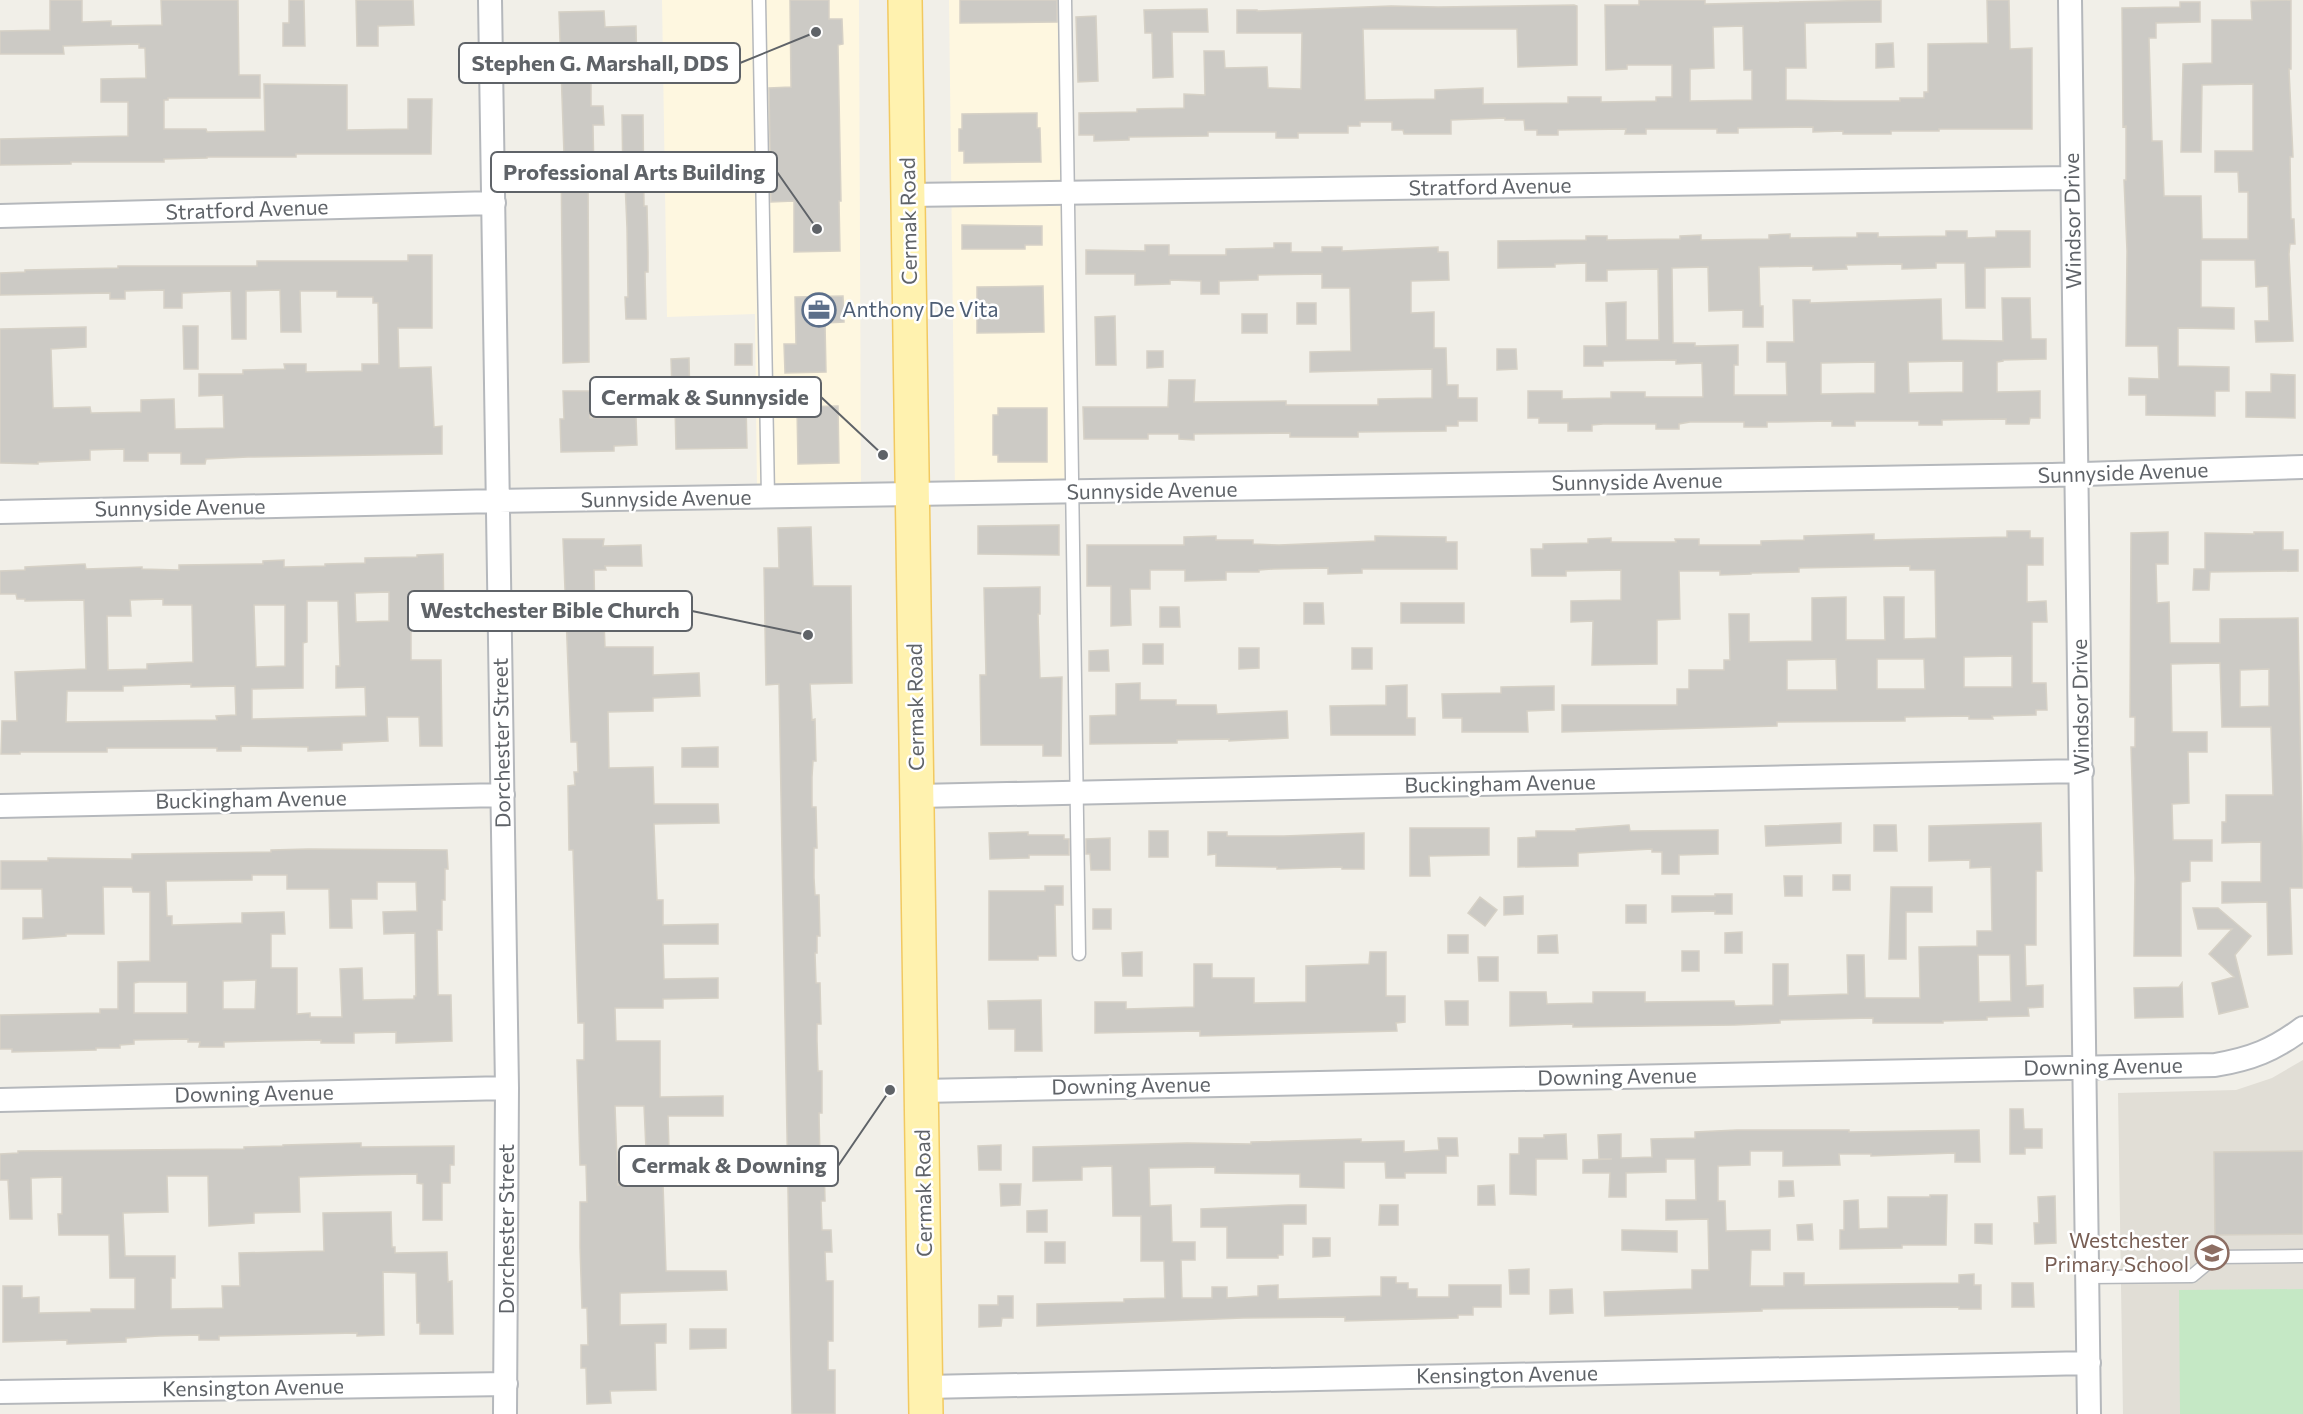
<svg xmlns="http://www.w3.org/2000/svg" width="2303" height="1414" font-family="Commissioner,sans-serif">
	<rect width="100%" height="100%" fill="#f1efe8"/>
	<path fill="#fef7e0" d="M662,0H859L861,489L757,492L755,314L667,317Z
		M949,0H1063L1066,489L955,492Z"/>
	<path fill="#e1ded6" d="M2303,1060V1414H2123L2118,1093L2236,1090L2272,1078Z"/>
	<path fill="#c5e8c5" d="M2303,1289V1414H2180L2179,1290Z"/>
	<path fill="#cccac5" stroke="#d6d1c6" stroke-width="1.5" fill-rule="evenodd" d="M50,0H82V22L111,21V26L162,25L161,0H238L239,75H260V98H168V100H164V129H206L207,132L265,131L264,84L347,85V130L408,129V99H432L431,154H296V157H207V158L164,159V162H71V164L0,165V139L128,136V102H101V79L146,78L145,48H139V44L63,46L64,54H0V31L50,30Z
		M289,0H304L305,46H283V23H289Z
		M356,0H413L414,25L378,26V46H357Z
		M790,0H829V19H842L843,44L838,45L841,201H839L840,251L794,252V201L771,202L769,88L791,87Z
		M960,0H1057V22L960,23Z
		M1639,0H1705V4L1881,0V22L1805,23L1806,68H1786V100L1834,101H1900V98H1924V92H1928V44L1988,43L1987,0H2009L2010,49L2032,48V129H1939V131H1891V134H1843V131L1813,132V127L1738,128V133H1717V129H1646V134H1625L1626,129L1558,130V135H1537V130H1525L1524,120H1505V118L1451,120V134H1404L1403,130H1392V122H1360V126H1348V133H1298V138H1276V132H1208V136L1129,137V140L1094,141V135H1079V113L1137,112V109L1184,108V94L1205,95L1204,51H1224L1225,68L1267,67L1268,88L1301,89L1302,33H1237V10H1257V11L1391,6L1438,7L1574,5L1577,6V65L1518,67L1517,29H1363L1365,100L1435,99V90L1483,88V104L1568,103V97H1601V102L1656,101V97H1672V65H1627V69L1606,70L1605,5H1639ZM1743,26L1744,70H1752V100L1690,101V69L1714,68L1713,27Z
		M2291,0V69H2289L2293,157H2290L2291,219H2294L2295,244H2290L2289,254L2293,341L2256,342L2255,321H2269L2268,286L2256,287L2255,260H2201V307L2234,308V329L2178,328V366L2229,367V391H2215V416L2146,415V395H2129V378L2159,379L2158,346H2126L2127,251L2124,180H2126V126L2123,127L2122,8L2180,7V2H2200V22L2156,23V38H2149L2152,141H2162L2164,196H2201L2202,239H2248V192H2239L2238,172H2215V151H2253V84L2202,85L2201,152H2181L2183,64L2212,63V20H2252L2251,1Z
		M1207,9L1208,32H1172L1173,77L1153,78L1152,33H1145L1144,10Z
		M604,11L605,27L636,26L637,73L591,74V106H603L604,125H593L594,175H588L589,362L563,363L561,154H564L559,12Z
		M1096,16L1098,81L1078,82L1076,17Z
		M1893,43L1894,67L1876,68V44Z
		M1037,113V128H1040L1041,162L964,163V151H959V129H962V114Z
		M622,115H643L644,206H647L648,252V272H645L646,319H626L625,297H628L627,228L625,182L623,183Z
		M962,225L1042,226V245H1025V249H962Z
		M1946,231H1967V238L1996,237V231H2030V267L1985,268V308H1966L1965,263H1936V268L1902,269V264L1846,265L1847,269L1813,270V266L1759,267L1760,306H1763V327H1743V310L1709,311L1708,267L1672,268L1673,343H1695V346L1738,345V365H1734V395H1787L1786,362H1767V342H1794L1793,300H1810V303L1941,299L1942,340L2003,341L2002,298H2030L2031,339H2046V359L2003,360V361L1997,362V392L2040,391V418H2030L2029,424H2006V419L1942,420V425H1919V421H1855V426H1832V421L1778,422H1767V427H1744V422H1690L1679,424V429H1656V424H1603L1592,425V431H1568V423H1539V418H1528V391H1562V399L1611,398V392H1645V397H1703L1702,363L1676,364V360L1603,361V366H1584V346H1607L1606,303L1626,302V340H1659L1658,269L1607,270V281H1586V263L1555,264V267L1498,268V241L1586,240V236H1607V240L1680,239V236L1701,235V240L1769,239V235L1790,234V238L1857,237V233H1878V237L1946,236ZM1963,361V392L1909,393L1908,362ZM1875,362V393L1821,394V363Z
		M1274,243H1291V252H1322V247H1342V251L1438,247V252H1448L1449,280L1411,281V313L1434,312V348H1446L1447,385H1458V398H1477V421H1458V426H1446V431L1358,432V437H1290V433L1194,434V440L1179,439V434H1148V439H1084L1083,407H1168L1169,380H1195L1194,402L1286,401V405H1378V399L1432,398V369L1310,372V352L1351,351L1350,288H1322V274L1258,275V280L1219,281V294H1201V281L1170,280V284L1135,285V274H1086V250L1145,251V245H1169V255H1226V249L1274,248Z
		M408,255H432V328H398L399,368L431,367L434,427L442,426V454L248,457L206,459L205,464H181V453H148V461H124V449L90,450V460L38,462V464L0,463V329L86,327V347L51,349L53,408L90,407L91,413L141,412V400L174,399L175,429L224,428L223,395L199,396V374H243V370L285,369L284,364H306V372L362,371V364H379L378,303H373V297H337V291H300L301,332H281L280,290L246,291V339H232L231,291L182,293V308H164V290L125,291V299H110V293L0,295V273L25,272V270L118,268V266H257V261H408Z
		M1043,286L1044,332L977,333V287Z
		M843,296L844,322L825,323L826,372L785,373L784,344H796L795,297Z
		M1297,303H1316V324H1297Z
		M1242,314H1267V333H1242Z
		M1115,316L1116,365H1096L1095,317Z
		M183,326H198V369H184Z
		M735,344H752V365H735Z
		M1497,349H1516L1517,369L1497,370Z
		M1147,351H1163V367L1147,368Z
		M689,358L690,404L746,403L747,448L676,449L675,406L629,407V390L672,389L671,359Z
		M2271,374L2295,375V418L2246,417V392H2271Z
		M563,391H590V418L636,417L637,445L614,446V451L561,452L560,419H564Z
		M838,406L839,463L798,464L797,407Z
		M998,408H1047V462H998V455H993V415H998Z
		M1059,525V555L978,554V526Z
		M811,527L813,586H851L852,683L810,684L812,720L815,719L816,761H813L812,777V807H816L817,848H814V878L815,895H819L820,936H817V953H815L816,983H820L821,1024H817V1041L818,1071H822V1113H819L820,1160L824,1159L825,1201H821L822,1230H831L832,1252H825L826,1281H833V1341H828V1370H835V1414H792L779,684L766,685L764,568H779L778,528Z
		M2007,531H2030V538H2043V565H2027V602L2046,601L2047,622H2032V683H2046L2047,710H2036V715L1992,716L1993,719H1969V716L1905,717V721L1777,722V726L1562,732V705H1677V689H1689V670H1724V660H1730L1729,614H1749V642L1812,641V598L1846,597V640H1885L1884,597H1904V639L1936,638L1935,570H1910V566L1799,568V572L1751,573V574L1720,575V571H1679L1680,619L1657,620V664L1592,665L1593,621L1571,622V601L1621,600V570L1566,571V576H1532L1531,549H1543V544L1588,543V539L1611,538V542H1676L1675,539H1699V545H1761V541L1804,540V536L1874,534V540L2007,537ZM2012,656V687H1964V657ZM1836,659L1837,690H1787V660ZM1877,659H1924L1925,689H1877Z
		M2168,532V564H2156L2157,603L2169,602L2170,643H2220V619L2298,618L2303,888H2290L2292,954L2268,955L2267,902L2222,903V882H2261V842L2222,843V822H2226V795H2273L2271,727H2222L2220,663L2171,664L2172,732H2207V752H2188L2189,803L2172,804L2173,840H2212V861H2190V881L2181,882V956H2134L2135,878L2131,747H2135V717H2130L2131,533ZM2269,669V706L2240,707V670Z
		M2254,532H2283V550H2298V571L2210,572L2209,590H2193L2194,569H2205V533L2254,534Z
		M1216,536V540H1253V544L1279,545L1375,541V536L1446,537V542H1457V569H1362V573L1328,574V568L1273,569L1259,570V572H1226V580L1185,581V570H1150V589H1130L1131,625L1111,626V586H1087V545H1184V537Z
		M563,539H604L603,546L641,545L642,566H605L606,570H594L595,622H604L605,647H653V675L699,673L700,696L653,698V711L608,712L609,768L653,767L654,804H718L719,823L654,824L657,900H663V925L718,924V944H663L664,979L718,978V998L663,999V1008H615L616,1041H660V1097L723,1096V1116H668L669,1149L646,1150L644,1106H615L618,1185L663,1184L666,1271H726L727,1290L620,1293V1325L666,1324V1343H655L656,1390L610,1391L611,1403L587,1404L586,1368H581V1345H588L587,1308H582L580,1247V1202H587L586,1165H580L577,1060H584V1023H578L573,850H569L568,786L575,785L574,772H578L577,742H571Z
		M443,554L444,622H411V660H441L442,746H420L419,717H387L388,741L342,743V750L308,751V747L241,746V751H217V748H107V752H20V754H1L2,721H17L15,672L86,669L84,600L25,601V599H17L16,594H0V571L25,570V567L85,564L86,569L142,567V569L179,570V565L263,564V561L284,560V567L325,566V564L365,563V558L417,557V555ZM389,592V621L356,622L355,593ZM163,599V605H192L193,662L147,664V669L108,670L107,616H131L130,600ZM307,601H338L340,666H336V688L365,687L366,716L252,719V689L303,688V643L307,642ZM254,605H285V666L256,667ZM191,684V687L235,686L236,715L216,716L217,720L66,722L67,691H123V686Z
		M1040,587V614H1038L1040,678L1062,677L1061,756H1043V745H981L980,675H986L984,588Z
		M1304,603H1323L1324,624H1304Z
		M1401,603H1464V623H1401Z
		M1160,607H1179L1180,627H1160Z
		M1143,644H1163V664H1143Z
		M1239,648H1259V668L1239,669Z
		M1352,648H1372V669H1352Z
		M1108,650L1109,671H1089V651Z
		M1140,683V700H1176V705H1216L1217,714L1287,711L1288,738L1229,741V739L1177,740V743L1090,744V716L1116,715V684Z
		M1407,685V718H1415V735H1331L1330,706L1386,705V686Z
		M1554,686V710L1527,711L1528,732H1462V718H1443L1442,694L1501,693V687Z
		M718,747V767H682V748Z
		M1841,823V843L1766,846L1765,826Z
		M2041,823L2042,871H2036V945H2025L2026,986L2043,985V1007L2028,1008L2029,1016L1987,1017V1020L1943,1021V1023H1873V1018L1780,1020V1023L1735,1025L1573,1027V1024L1510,1026V992H1546L1547,1004L1593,1003V992H1645V1002L1734,1001L1735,1006L1773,1005V964H1788V996L1848,994L1847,955H1864L1865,998H1920L1919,947L1977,946V931H1992L1991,867L1970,868V860L1929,861V826ZM1978,955H2010L2011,1001L1979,1002Z
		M1629,825L1630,831L1718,830V854L1679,855V874H1662V852H1652V849L1578,853V866L1518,867V838L1536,837V831H1576V829Z
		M1874,825H1896L1897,851H1874Z
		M1410,828H1489V855L1429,856L1430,876H1410Z
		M1149,831H1168V857H1149Z
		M1028,832V835H1064V839H1069V855H1029V858L990,859L989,833Z
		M1208,832H1227V836H1284L1364,833V869H1342V867L1277,869V867L1216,866V854L1208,855Z
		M1110,838V870H1091L1090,854H1086V839Z
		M308,849L447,850L448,869H445V900H442V930H437L438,995H451L452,1041L396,1043V1032L354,1033V1043H321V1040L265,1041L224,1042V1047H199L200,1042H188V1039L134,1040V1044L120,1045V1048H96V1050L12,1052V1049H0V1015L100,1013V1009H118V962L150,961V892H133L132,887H103L104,934H66V936L23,939V918H43L42,889H1V861H48V858L132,859V854L271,852V850ZM252,875H287V889H329L330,928H352L351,899H377V882H416L417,911L383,912L384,934L415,933L416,996H414V999L363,1000L362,968L340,969L342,1017H310V1013L297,1014V968H271V934H285L284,912L242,913V923L172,925V916H167L166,881L252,880ZM256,980L255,1009H223V981ZM139,982H187V1013H134V983Z
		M1833,875H1850V890H1833Z
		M1784,876H1802V896H1785Z
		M1045,886H1063V905H1055L1056,956H1038V960H989V891H1045Z
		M1891,887H1932V912H1906V959H1889Z
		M1715,894H1732V914H1715V911L1672,912V896H1715Z
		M1523,896V914L1504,915V897Z
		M1480,897L1497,910L1485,926L1468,913Z
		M1626,905H1646V923H1626Z
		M2193,908H2218L2251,936L2235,955L2248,1007L2219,1014L2212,983L2234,977L2209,954L2232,929H2198Z
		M1093,909H1111V929H1093Z
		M1742,932V953H1725V933Z
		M1448,935H1468V953H1448Z
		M1557,935L1558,953H1538V936Z
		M1682,951H1699V971H1682Z
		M1142,952V976H1123L1122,953Z
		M1370,952H1386V996H1405V1022L1396,1023L1397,1031L1200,1036V1031L1095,1033V1002H1126V1009L1194,1007V964H1212V978H1254V1003L1306,1002V966L1369,964Z
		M1478,957H1498V981H1479Z
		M2182,983L2183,1017L2135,1018L2134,988L2179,987Z
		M1041,1000L1042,1051H1015V1029H989L988,1001Z
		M1445,1001H1468V1025H1446Z
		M2010,1109H2023L2024,1129H2042V1148H2025V1154H2010Z
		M1737,1130H1849V1132L1979,1130L1980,1162H1955V1153L1871,1156V1154H1839L1840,1165L1783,1166V1151H1750V1165L1718,1166V1201H1725L1726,1231L1770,1230V1250H1751L1750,1286H1784V1273H1804V1285L1959,1283V1275L1974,1274V1285H1981V1309H1959V1307L1762,1309V1311L1605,1316L1604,1292L1692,1289V1270H1709L1708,1219L1666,1220V1200H1696L1695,1159H1666V1172L1626,1173V1197H1609L1610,1173H1583V1160L1612,1159H1599L1598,1135L1621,1134V1158L1652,1157L1651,1139L1695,1138V1132Z
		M1566,1134L1567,1159H1536V1195L1510,1194V1154H1519V1138H1544V1135Z
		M1438,1138H1457L1458,1156H1446V1173H1405V1178H1386L1385,1162H1344V1188L1300,1187V1174L1215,1173V1167L1149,1168L1150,1206L1171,1205L1172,1242H1195V1260H1181L1182,1298H1212V1287H1227V1298L1258,1296V1286L1278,1285V1299L1381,1296V1277H1396V1283H1408V1289H1417V1297H1449V1285H1501V1307H1473V1315H1458V1318L1345,1321V1317L1243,1318L1037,1326V1304L1124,1302V1299L1165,1298L1164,1261H1141V1216H1113L1112,1166L1082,1167V1180L1033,1181V1147L1187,1143L1251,1144V1142L1361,1139V1142L1404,1141V1152L1439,1150Z
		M361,1143V1147L454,1146V1165H450V1183H442V1220H423V1184L417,1183V1174L361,1175L299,1177L300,1212L254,1213V1223L209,1226L208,1176H167L168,1212L123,1213L125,1256H175V1278H171V1309L223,1308L222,1286H240L239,1253L324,1251L323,1213L391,1212L392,1247H395V1253L447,1252L448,1282L452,1281L453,1334H420V1323H417L416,1273L383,1272L384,1335L357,1336V1333L219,1336V1340H199V1335L159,1336L126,1338V1342L67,1344V1340L3,1342V1286H22V1298L39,1297V1313L91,1312V1309H135V1278H110L109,1235H59L58,1214H62V1177L31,1178L32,1219H10L8,1180H0V1154L18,1153V1151L244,1149V1147L283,1146V1145Z
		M1001,1145V1170H979L978,1146Z
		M2303,1151V1234L2215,1235L2214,1152Z
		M1779,1181H1793L1794,1196L1779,1197Z
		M1000,1184H1021L1020,1205L1001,1206Z
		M1494,1185L1495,1205H1478V1186Z
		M1930,1195H1947L1946,1245H1902V1248L1840,1249V1230H1844V1201L1858,1200L1859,1229L1888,1228V1197H1930Z
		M2055,1196L2056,1243L2035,1244L2034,1223H2039L2038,1197Z
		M1289,1205H1306V1224H1283V1255H1278V1258H1227V1227H1201V1209Z
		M1380,1205H1398V1225H1379Z
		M1047,1210V1232H1027V1211Z
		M1812,1224L1813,1240H1798L1797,1225Z
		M1975,1224H1992V1244L1975,1243Z
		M1622,1230L1677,1231V1252L1622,1250Z
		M1313,1238H1330V1256L1313,1257Z
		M1045,1242H1065V1263H1045Z
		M1529,1269V1294H1510L1509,1270Z
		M2012,1283H2033L2034,1307H2012Z
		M1572,1289L1573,1313L1550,1314V1290Z
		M998,1296H1013V1318H1002L1001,1326L979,1327V1305H998Z
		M690,1329H726V1348L690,1349Z"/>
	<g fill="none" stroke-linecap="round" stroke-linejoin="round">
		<defs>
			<path id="service" d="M759,0L768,497
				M1065,0L1079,954
				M2089,1277L2192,1276L2215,1257L2303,1256"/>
			<path id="minor" d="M490,0L507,1088L505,1414
				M2070,0L2089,1414
				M908,195L2072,178
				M0,216L494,203
				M0,512L499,501L2052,475L2303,467
				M918,796L2082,771
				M0,806L503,795
				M922,1091L2215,1065C2251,1059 2274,1050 2303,1028
				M0,1100L507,1088
				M926,1387L2089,1363
				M0,1392L506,1384"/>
			<path id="primary" d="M905,0L926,1414"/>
		</defs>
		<use href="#service" stroke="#b5b8bc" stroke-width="15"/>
		<use href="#minor" stroke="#b5b8bc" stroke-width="26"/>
		<use href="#primary" stroke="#f2c960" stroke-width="36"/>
		<use href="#service" stroke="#fff" stroke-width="12"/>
		<use href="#minor" stroke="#fff" stroke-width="22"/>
		<use href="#primary" stroke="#fff2af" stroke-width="33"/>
	</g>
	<defs>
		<symbol id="office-ring" viewBox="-11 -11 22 22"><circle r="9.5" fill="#fff" stroke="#5c6f8a" stroke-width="1.5"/><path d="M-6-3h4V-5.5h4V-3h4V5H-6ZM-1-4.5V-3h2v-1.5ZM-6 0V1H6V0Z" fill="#5c6f8a"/></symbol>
		<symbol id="school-ring" viewBox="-11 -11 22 22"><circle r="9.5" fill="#fff" stroke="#8d6e63" stroke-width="1.5"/><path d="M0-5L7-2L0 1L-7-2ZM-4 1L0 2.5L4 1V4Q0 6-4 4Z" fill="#8d6e63"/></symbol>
	</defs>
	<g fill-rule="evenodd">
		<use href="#office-ring" x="800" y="291" width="38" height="38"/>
		<use href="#school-ring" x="2193" y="1234" width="38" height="38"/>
	</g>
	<g text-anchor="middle" stroke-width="5" stroke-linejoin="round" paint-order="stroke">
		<g font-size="21" fill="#5f6368" stroke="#fff">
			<text transform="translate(1490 187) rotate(-1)" y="7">Stratford Avenue</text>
			<text transform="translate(247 210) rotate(-2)" y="7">Stratford Avenue</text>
			<text transform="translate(909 221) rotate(-91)" y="7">Cermak Road</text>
			<text transform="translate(2073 221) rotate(-91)" y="7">Windsor Drive</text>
			<text transform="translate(2123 473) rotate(-2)" y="7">Sunnyside Avenue</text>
			<text transform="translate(1637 482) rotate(-1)" y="7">Sunnyside Avenue</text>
			<text transform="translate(1152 491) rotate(-1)" y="7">Sunnyside Avenue</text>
			<text transform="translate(666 499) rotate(-1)" y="7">Sunnyside Avenue</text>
			<text transform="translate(180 508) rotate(-1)" y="7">Sunnyside Avenue</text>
			<text transform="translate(916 707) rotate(-91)" y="7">Cermak Road</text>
			<text transform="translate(2081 707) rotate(-91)" y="7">Windsor Drive</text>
			<text transform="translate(502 743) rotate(-91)" y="7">Dorchester Street</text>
			<text transform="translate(1500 784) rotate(-1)" y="7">Buckingham Avenue</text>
			<text transform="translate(251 800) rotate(-1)" y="7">Buckingham Avenue</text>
			<text transform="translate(2103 1067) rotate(-1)" y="7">Downing Avenue</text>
			<text transform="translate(1617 1077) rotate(-1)" y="7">Downing Avenue</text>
			<text transform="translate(1131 1086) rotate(-1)" y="7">Downing Avenue</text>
			<text transform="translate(254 1094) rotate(-1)" y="7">Downing Avenue</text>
			<text transform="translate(924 1193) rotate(-91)" y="7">Cermak Road</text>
			<text transform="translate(507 1229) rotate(-90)" y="7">Dorchester Street</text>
			<text transform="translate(1507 1375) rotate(-1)" y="7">Kensington Avenue</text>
			<text transform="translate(253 1388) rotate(-1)" y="7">Kensington Avenue</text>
		</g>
		<g font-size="21" fill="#4e5e75" stroke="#fff" text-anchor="start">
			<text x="842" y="317">Anthony De Vita</text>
		</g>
		<g font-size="21" fill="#785e54" stroke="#fff" text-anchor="end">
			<text x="2189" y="1248">Westchester<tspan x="2189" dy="24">Primary School</tspan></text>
		</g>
	</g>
	<path fill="none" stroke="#5f6368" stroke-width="2" d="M816 32L740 63M817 229L777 172M883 455L821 397M808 635L692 611M890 1090L838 1166"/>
	<g fill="#5f6368" stroke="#fff" stroke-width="2">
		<circle cx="816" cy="32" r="6"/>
		<circle cx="817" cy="229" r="6"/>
		<circle cx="883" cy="455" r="6"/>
		<circle cx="808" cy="635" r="6"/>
		<circle cx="890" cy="1090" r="6"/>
	</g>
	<g fill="#fff" stroke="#5f6368" stroke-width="2">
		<rect x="459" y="43" width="281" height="40" rx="6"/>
		<rect x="491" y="152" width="286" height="40" rx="6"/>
		<rect x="590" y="377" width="231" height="40" rx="6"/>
		<rect x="408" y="591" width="284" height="40" rx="6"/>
		<rect x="619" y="1146" width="219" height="40" rx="6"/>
	</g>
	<g font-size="22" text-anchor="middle" font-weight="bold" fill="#5f6368">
		<text x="600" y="71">Stephen G. Marshall, DDS</text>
		<text x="634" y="180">Professional Arts Building</text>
		<text x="705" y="405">Cermak &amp; Sunnyside</text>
		<text x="550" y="618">Westchester Bible Church</text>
		<text x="729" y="1173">Cermak &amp; Downing</text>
	</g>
</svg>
